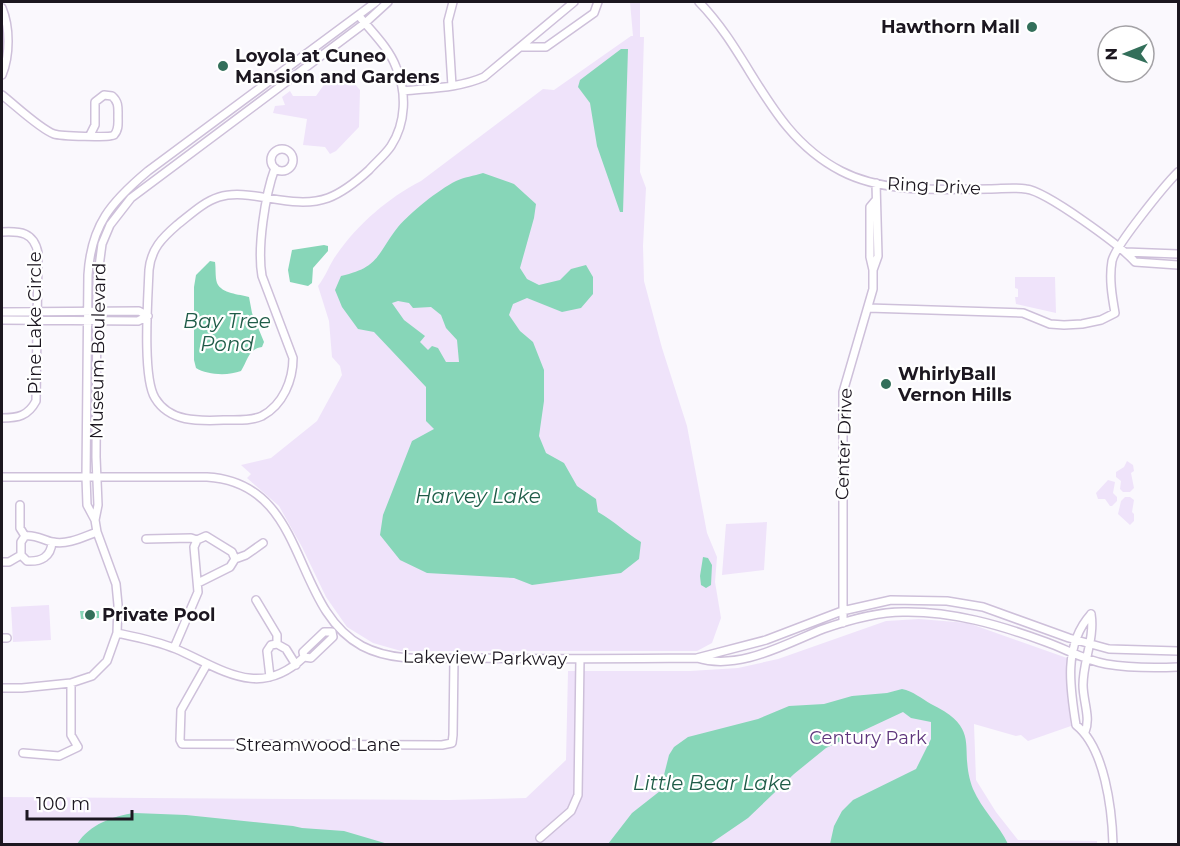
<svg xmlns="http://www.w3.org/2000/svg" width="1180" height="846" font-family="Montserrat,sans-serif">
	<rect width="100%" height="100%" fill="#faf8fd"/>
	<path fill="#efe3fa" d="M630,2H640V37H644L640,172L646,188L643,246L644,281L662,348L687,426L707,533L717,557L715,582L721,618L712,643L697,651H401L373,643L347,627L326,597L302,547L279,506L247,478L251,474L241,465L271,458L317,421L342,375L340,366L332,357L329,321L318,286C326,276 329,265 337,254C358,224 388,198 421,181L543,89L554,90L631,36H633Z
		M345,73L360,90L359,127L336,151L330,154L325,147L303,145L307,119L273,113L275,106L285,105L282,97L290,91L293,96H316L328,79Z
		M1015,277H1055L1056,313L1016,304L1015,297H1018V289L1015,288Z
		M1127,461L1133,465L1134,471L1131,473L1134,488L1130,492H1123L1120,489L1121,481L1116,477V472L1124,467Z
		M1108,480L1115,482L1113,493L1117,497V501L1112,506H1110L1105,499H1098L1096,493Z
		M1125,497H1130L1134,500L1132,512L1134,514V521L1130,525L1118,514L1121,501Z
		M767,522L764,570L722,575L726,524Z
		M49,605L51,640L13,642L11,607Z
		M919,619L968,623L1067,658V693L1071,726L1028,741L1021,735L1016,736L974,724L976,780L996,812L1018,840L1097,841V844H2V797L449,800L526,798L566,760L568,671H690L738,668L778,659L886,621Z"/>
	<path fill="#87d6b8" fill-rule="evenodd" d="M621,49H628L623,212H620L597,146L590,103L578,87L580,80Z
		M483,173L514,184L536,204L534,218L520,268L527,279L539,285L560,280L571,269L586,265L593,277V294L581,308L562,312L527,298L513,304L509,315L520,331L533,342L544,370V401L539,436L546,453L564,463L577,486L596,499L598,512C614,521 626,533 641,542L639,559L621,573L532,585L514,578L427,573L400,560L380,535L383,515L412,441L434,429L426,421V387L374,332L358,329L342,307L335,290L341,276C380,267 376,255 398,227C411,212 438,190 456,181C464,177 474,176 483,173ZM398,301L409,303L413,308L431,307L441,315L446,328L457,340L459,362H446L438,348L432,346L428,350L420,342L425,336L404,320L392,303Z
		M324,245L328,246V251L313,268L312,283L308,286L290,282L288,270L292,250Z
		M210,261L215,262C216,268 215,277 217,283C222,294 239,294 249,297L252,313L264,342L262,347C248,349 248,360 241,371C228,376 207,375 196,368L194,360V287L196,275Z
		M703,557L708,558L712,565L711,585L706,588L701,585L700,576Z
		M80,611H99V618L81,619Z
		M902,689C913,691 922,699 931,704C984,730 957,747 973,789C982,810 999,825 1008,844H830L834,826L842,811L853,800L916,769L931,739V722L911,718L903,712L826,748L794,774L748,818L710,844H608L632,813L660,791L669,755L674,747L688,737L758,719L789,706L824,704L852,696L887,693Z
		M135,813L186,815L293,826L302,828L344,831L388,844H77C90,824 113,816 135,813Z"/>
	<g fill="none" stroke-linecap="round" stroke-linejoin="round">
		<defs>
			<path id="minor" d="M699,2C752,56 769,134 841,171C885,194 941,189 989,189C1001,189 1014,187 1026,189C1046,191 1121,246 1135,262L1178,265
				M2,8C10,27 10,55 2,75
				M522,47H546L594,13L598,2
				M452,86L448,21L453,2
				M404,91C431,88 459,88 484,77L574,2
				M2,95C15,105 40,129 54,134C60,136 110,138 114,135C119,130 118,123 118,117C118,108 119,102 112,96L104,95L95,102V125L90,135
				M271 160a11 11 0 1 1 22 0a11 11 0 1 1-22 0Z
				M275,168C265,195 257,248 262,276L293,358C293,380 283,405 262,416C251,421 238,420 226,420C200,421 170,423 155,398C142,377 148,297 149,270C151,249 162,238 177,225C190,215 203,202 219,197C250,187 292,211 328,198C344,192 357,181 369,170C376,162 385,155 391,146C406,123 407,92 396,67C389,48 372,32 359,16
				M2,232C20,231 34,232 38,253L36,401C28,416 18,418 2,418
				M1125,252L1178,254
				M873,270L878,256L876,183
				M868,308L1023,313L1050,324L1064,325L1082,324L1101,320L1115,313C1112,296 1109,278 1112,261C1115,246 1165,185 1178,172
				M2,312L139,311L148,316
				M2,320L138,321L148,316
				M2,477H207C309,483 290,607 362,646C396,664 438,657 474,658C548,659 623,659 697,658C739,671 785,644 823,629C849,620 876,612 903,612C952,611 1000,625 1046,642C1066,649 1084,660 1106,664C1129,668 1154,668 1178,667
				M20,505V528L25,536
				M95,520L87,505L86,477L88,275C91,225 111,202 148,171L376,2
				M146,539L191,538L197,540L206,536L232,552L235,559
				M52,542C51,557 41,562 27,561L21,555V542L25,536C36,534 44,541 53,542C68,545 83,537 97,532
				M2,562H9L21,555
				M198,583L230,567L235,559L246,555L263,543
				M256,600L277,635V644
				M1091,614C1063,645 1070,688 1076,725C1105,748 1112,810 1113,844
				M843,623V392L873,289V270L870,257V207L875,201
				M117,633C136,637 157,641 176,649C222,669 259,700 304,657L303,652L324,632H332L333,637L311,658L304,657
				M2,638H7
				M277,644L286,649L296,665
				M174,648L198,592L194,547L197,540
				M697,658L766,640L842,611L891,600L947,601L983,607L1069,638L1109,649L1178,651
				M207,664L181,710L180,740L182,744L442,745L452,743L453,735L454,658
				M270,677L267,651L271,645L277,644
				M2,688H22L71,683L92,676L107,661L117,633L118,605L116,584L97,532L95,520L98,505L96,457L97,282L102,244L110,225L131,198L365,23L388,2
				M1085,732C1091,718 1083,701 1083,685C1083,661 1095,638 1091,614
				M23,753L59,756L78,747L71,735V683
				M540,838L571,811L578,795L580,659"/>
		</defs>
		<use href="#minor" stroke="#cec0da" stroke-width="10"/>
		<use href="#minor" stroke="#fff" stroke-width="7"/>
	</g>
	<g fill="#336f5a" stroke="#fff" stroke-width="2">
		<circle cx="1032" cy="27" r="6"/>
		<circle cx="223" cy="66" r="6"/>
		<circle cx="886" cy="384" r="6"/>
		<circle cx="90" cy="615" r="6"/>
	</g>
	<g text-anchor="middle" stroke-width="4.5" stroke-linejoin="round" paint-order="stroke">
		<g font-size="18" font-weight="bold" fill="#1c1720" stroke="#fff" text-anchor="start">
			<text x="1020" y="33" text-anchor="end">Hawthorn Mall</text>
			<text x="235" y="62">Loyola at Cuneo<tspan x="235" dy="21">Mansion and Gardens</tspan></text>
			<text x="898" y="380">WhirlyBall<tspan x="898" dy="21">Vernon Hills</tspan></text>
			<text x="102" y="621">Private Pool</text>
		</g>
		<g font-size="18" fill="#1c1720" stroke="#fff">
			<text transform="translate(934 186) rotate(3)" y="6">Ring Drive</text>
			<text transform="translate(35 323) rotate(-90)" y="6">Pine Lake Circle</text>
			<text transform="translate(98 351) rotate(-89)" y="6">Museum Boulevard</text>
			<text transform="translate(844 444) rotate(-88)" y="6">Center Drive</text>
			<text transform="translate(485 658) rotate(1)" y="6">Lakeview Parkway</text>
			<text x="318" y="751">Streamwood Lane</text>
		</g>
		<g font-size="18" fill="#5f367d" stroke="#fff">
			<text x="868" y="744">Century Park</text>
		</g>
		<g font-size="20" font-style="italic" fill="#1f5c48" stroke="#fff">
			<text x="227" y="328">Bay Tree<tspan x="227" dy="23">Pond</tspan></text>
			<text x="478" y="503">Harvey Lake</text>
			<text x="712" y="790">Little Bear Lake</text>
		</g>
	</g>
	<rect width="1180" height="846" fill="none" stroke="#1c1720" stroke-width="6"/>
	<g transform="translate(1126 54) rotate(269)"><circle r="28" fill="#ffffff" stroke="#a4a2a6" stroke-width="1.5"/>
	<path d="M0-4.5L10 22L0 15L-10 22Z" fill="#336f5a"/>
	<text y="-9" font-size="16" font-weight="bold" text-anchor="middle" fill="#1c1720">N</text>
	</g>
	<path d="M27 810v9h105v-9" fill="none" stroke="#1c1720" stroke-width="3"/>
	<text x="36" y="810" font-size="18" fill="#1c1720" stroke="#ffffff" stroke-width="4.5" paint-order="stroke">100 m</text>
</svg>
